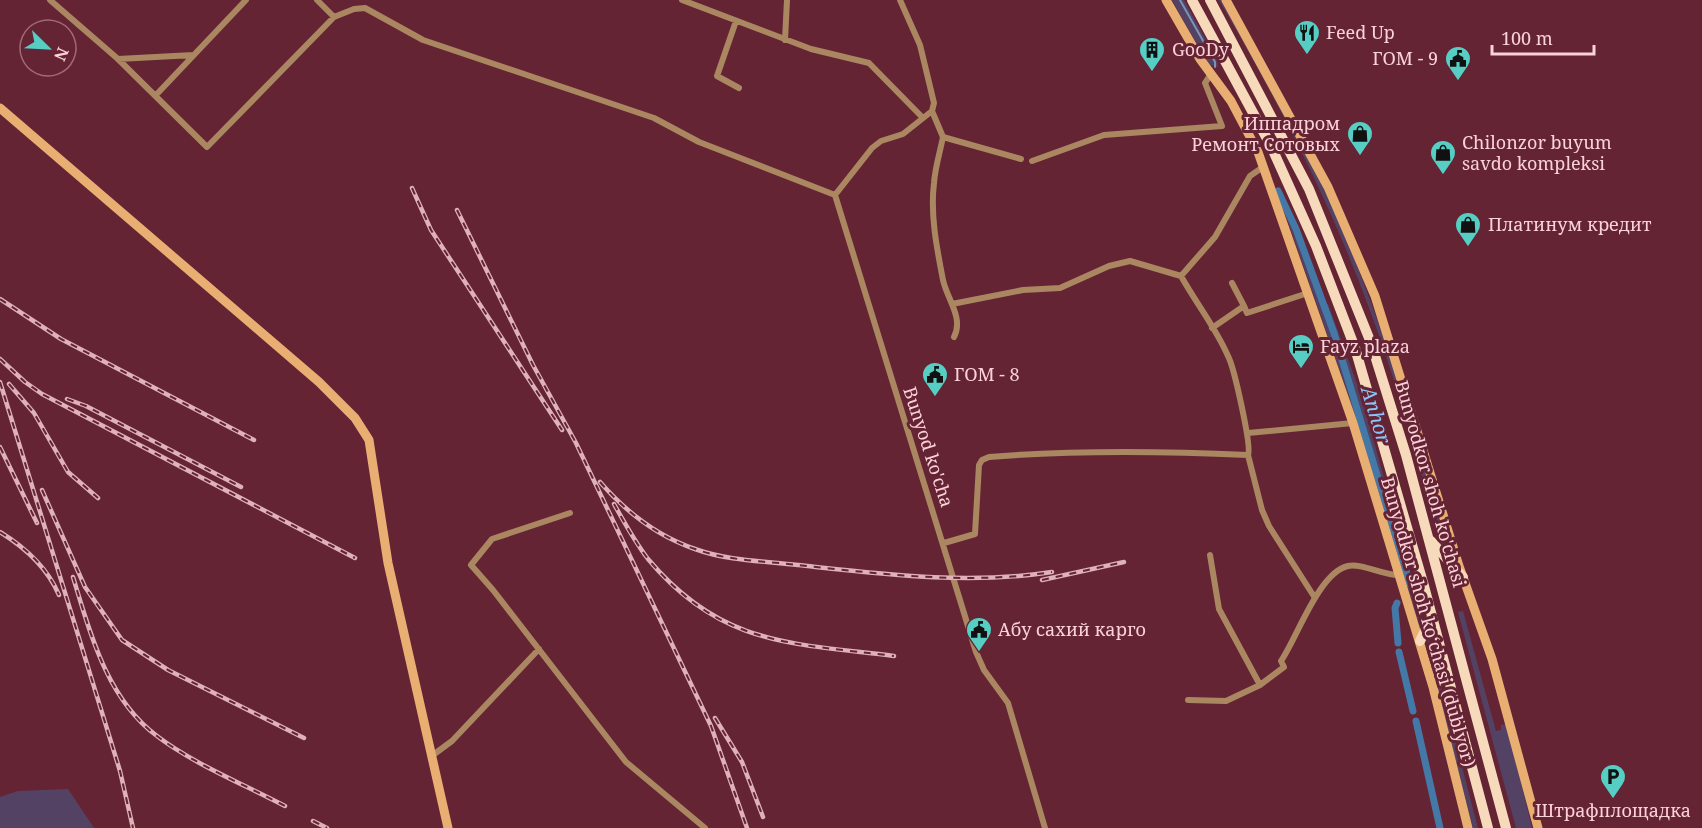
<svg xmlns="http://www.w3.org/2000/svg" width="1702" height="828" font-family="'Noto Serif',serif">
	<rect width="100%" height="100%" fill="#642434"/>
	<path fill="#544264" d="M1172,0H1184L1217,60L1218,67L1208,64Z
		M1219,0H1222C1256,63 1293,124 1324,189C1379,306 1414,431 1451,554L1440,544C1419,464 1398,385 1369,308C1330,201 1276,98 1219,0Z
		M1280,199L1323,304H1328L1361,395L1424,622L1420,629L1358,423Z
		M1463,611L1496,731L1501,730V725L1507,724L1532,828H1516L1458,612Z
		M1427,633L1478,828H1473L1429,655Z
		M68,789L94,828H0V797L18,791Z"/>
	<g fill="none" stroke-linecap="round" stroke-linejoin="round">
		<path stroke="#7b93b6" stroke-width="2" d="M1180,0L1215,62V67"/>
		<path stroke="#4478a7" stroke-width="7" d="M1278,191L1296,229L1334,333L1410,584
			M1397,603L1395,608L1398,643
			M1399,652L1413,711
			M1416,721L1440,828"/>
		<path stroke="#ab8761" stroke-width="6" d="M50,0L118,59L207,147L334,17L354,9L365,8L423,40L654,118L699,142L835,195
			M317,0L334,17
			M682,0L811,49L869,63L923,118
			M900,0L920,45L934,103L932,111L943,137L1021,159
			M736,21L717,76L739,88
			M785,40L787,0
			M118,59L193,55
			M156,95L246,0
			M932,111L903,134L881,141L872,148L835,195L976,652L984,670L1008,703L1045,828
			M943,137C940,152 935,168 934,183C930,215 937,249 943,280C947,299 964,318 954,337
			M1032,161L1104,135L1222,126L1205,83L1211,74
			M1181,276L1215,237L1250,176L1263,167
			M1232,283L1244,306
			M952,304L1023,290L1060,288L1109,266L1130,261L1181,276C1196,303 1216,328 1228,356C1234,367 1252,447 1248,455L1262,510L1269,526L1315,598
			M1212,328L1244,306L1247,313L1308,293
			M1248,433L1353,423
			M570,513L492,539L471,565L493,590L626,762L705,828
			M944,543L975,534L979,465L982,460L989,457C1075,450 1161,451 1248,455
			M1210,555L1219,609L1260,685
			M1188,700L1226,701L1260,685L1284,667L1281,661C1297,638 1319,572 1348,566C1362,563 1382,575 1398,575
			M433,755L452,741L539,649"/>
		<path stroke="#e9af72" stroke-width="9" d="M1166,0L1200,59L1231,101L1258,152L1353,423L1433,687L1468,828
			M1226,0L1328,187L1375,296L1459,566L1492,659L1538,828
			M0,108L319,382L355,418L369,440L388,563L448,828"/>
		<path stroke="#f7dabc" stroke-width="10" d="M1192,0L1271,146L1316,246L1355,348L1424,586L1488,828
			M1210,0L1309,189L1371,343L1406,455L1506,828
			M1431,541L1463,577
			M1420,641L1432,617"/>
		<defs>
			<path id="rail" d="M412,188L431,230L562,430
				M457,210L533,365L576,443L711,726L747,828
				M0,299L61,339L254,440
				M0,359L25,382L42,394L355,558
				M0,382L120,771L133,828
				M9,384L34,413L68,472L98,498
				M67,399L86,406L241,487
				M0,447L37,523
				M600,482C626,512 657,536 695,549C728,561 764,561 798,565C882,574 968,585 1052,572
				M42,490L85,587L122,640L168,670L304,738
				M614,504C624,522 635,542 648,559C721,646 791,643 894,656
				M0,532C26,548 47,567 59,595
				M73,577C90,633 107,699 157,736C192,763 245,785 285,806
				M1042,580L1124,562
				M715,718L742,762L763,817
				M313,821L327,828"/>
		</defs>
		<use href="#rail" stroke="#dfb1b9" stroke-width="4.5"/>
		<use href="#rail" stroke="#642434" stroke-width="2" stroke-dasharray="7" stroke-linecap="butt"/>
	</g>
	<defs>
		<symbol id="restaurant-pin" viewBox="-11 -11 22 30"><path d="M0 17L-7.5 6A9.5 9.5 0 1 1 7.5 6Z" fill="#56cec3" stroke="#642434"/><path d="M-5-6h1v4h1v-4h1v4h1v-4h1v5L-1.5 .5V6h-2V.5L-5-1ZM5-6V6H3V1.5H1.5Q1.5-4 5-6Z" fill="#111"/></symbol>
		<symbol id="building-pin" viewBox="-11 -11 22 30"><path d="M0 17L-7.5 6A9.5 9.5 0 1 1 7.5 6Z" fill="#56cec3" stroke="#642434"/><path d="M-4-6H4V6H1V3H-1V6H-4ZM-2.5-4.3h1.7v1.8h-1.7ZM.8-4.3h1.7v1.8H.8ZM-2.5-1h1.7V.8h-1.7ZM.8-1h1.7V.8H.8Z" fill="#111"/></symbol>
		<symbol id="civic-pin" viewBox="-11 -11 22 30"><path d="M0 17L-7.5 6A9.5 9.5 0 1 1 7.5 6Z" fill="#56cec3" stroke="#642434"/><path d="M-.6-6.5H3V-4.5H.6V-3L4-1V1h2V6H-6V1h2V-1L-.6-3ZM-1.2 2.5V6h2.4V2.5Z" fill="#111"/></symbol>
		<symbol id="shop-pin" viewBox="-11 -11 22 30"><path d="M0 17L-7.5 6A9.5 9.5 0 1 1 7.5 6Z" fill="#56cec3" stroke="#642434"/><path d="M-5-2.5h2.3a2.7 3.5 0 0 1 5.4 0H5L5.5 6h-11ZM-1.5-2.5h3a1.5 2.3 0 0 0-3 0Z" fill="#111"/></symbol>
		<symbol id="hotel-pin" viewBox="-11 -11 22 30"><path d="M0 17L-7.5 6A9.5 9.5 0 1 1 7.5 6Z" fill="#56cec3" stroke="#642434"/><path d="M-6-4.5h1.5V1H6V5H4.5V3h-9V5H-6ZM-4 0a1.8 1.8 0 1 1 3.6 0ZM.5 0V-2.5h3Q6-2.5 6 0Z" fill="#111"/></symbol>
		<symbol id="parking-pin" viewBox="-11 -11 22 30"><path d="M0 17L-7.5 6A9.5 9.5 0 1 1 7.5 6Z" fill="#56cec3" stroke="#642434"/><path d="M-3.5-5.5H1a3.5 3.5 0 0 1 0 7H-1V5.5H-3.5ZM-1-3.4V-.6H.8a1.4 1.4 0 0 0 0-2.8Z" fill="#111"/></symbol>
	</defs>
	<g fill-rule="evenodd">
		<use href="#restaurant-pin" x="1292" y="18" width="30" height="40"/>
		<use href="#building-pin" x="1137" y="35" width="30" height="40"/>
		<use href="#civic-pin" x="1443" y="44" width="30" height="40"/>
		<use href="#shop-pin" x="1345" y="119" width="30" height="40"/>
		<use href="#shop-pin" x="1428" y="138" width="30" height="40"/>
		<use href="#shop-pin" x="1453" y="210" width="30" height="40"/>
		<use href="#hotel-pin" x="1286" y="332" width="30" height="40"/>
		<use href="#civic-pin" x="920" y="360" width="30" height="40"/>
		<use href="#civic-pin" x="964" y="615" width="30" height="40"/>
		<use href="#parking-pin" x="1598" y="762" width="30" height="40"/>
	</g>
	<g text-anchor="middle" stroke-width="6" stroke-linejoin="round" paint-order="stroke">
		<g font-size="18" fill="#fcd2d9" stroke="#642434" text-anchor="start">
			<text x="1326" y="39">Feed Up</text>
			<text x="1172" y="56">GooDy</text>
			<text x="1438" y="65" text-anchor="end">ГОМ - 9</text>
			<text x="1340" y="130" text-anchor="end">Иппадром<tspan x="1340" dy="21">Ремонт Сотовых</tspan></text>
			<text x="1462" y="149">Chilonzor buyum<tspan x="1462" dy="21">savdo kompleksi</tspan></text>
			<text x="1488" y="231">Платинум кредит</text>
			<text x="1320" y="353">Fayz plaza</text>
			<text x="954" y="381">ГОМ - 8</text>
			<text x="998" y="636">Абу сахий карго</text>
			<text x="1613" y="817" text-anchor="middle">Штрафплощадка</text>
		</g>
		<g font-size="18" fill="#fcd2d9" stroke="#642434">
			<text transform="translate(928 447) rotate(72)" y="6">Bunyod ko'cha</text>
			<text transform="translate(1430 484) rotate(74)" y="6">Bunyodkor shoh ko'chasi</text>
			<text transform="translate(1428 622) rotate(74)" y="6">Bunyodkor shoh koʻchasi (dublyor)</text>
		</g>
		<g font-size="20" font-style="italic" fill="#8ac4fa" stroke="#642434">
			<text transform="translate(1376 415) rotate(73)" y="7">Anhor</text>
		</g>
	</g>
	<g transform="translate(48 48) rotate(114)"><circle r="28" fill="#642434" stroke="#a16a76" stroke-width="1.5"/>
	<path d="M0-4.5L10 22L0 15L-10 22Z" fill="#56cec3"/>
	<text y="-9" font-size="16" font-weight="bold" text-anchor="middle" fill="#fcd2d9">N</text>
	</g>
	<path d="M1492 45v9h102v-9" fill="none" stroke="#fcd2d9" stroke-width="3"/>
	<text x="1501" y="45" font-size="18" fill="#fcd2d9" stroke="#642434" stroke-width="4.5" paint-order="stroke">100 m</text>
</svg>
